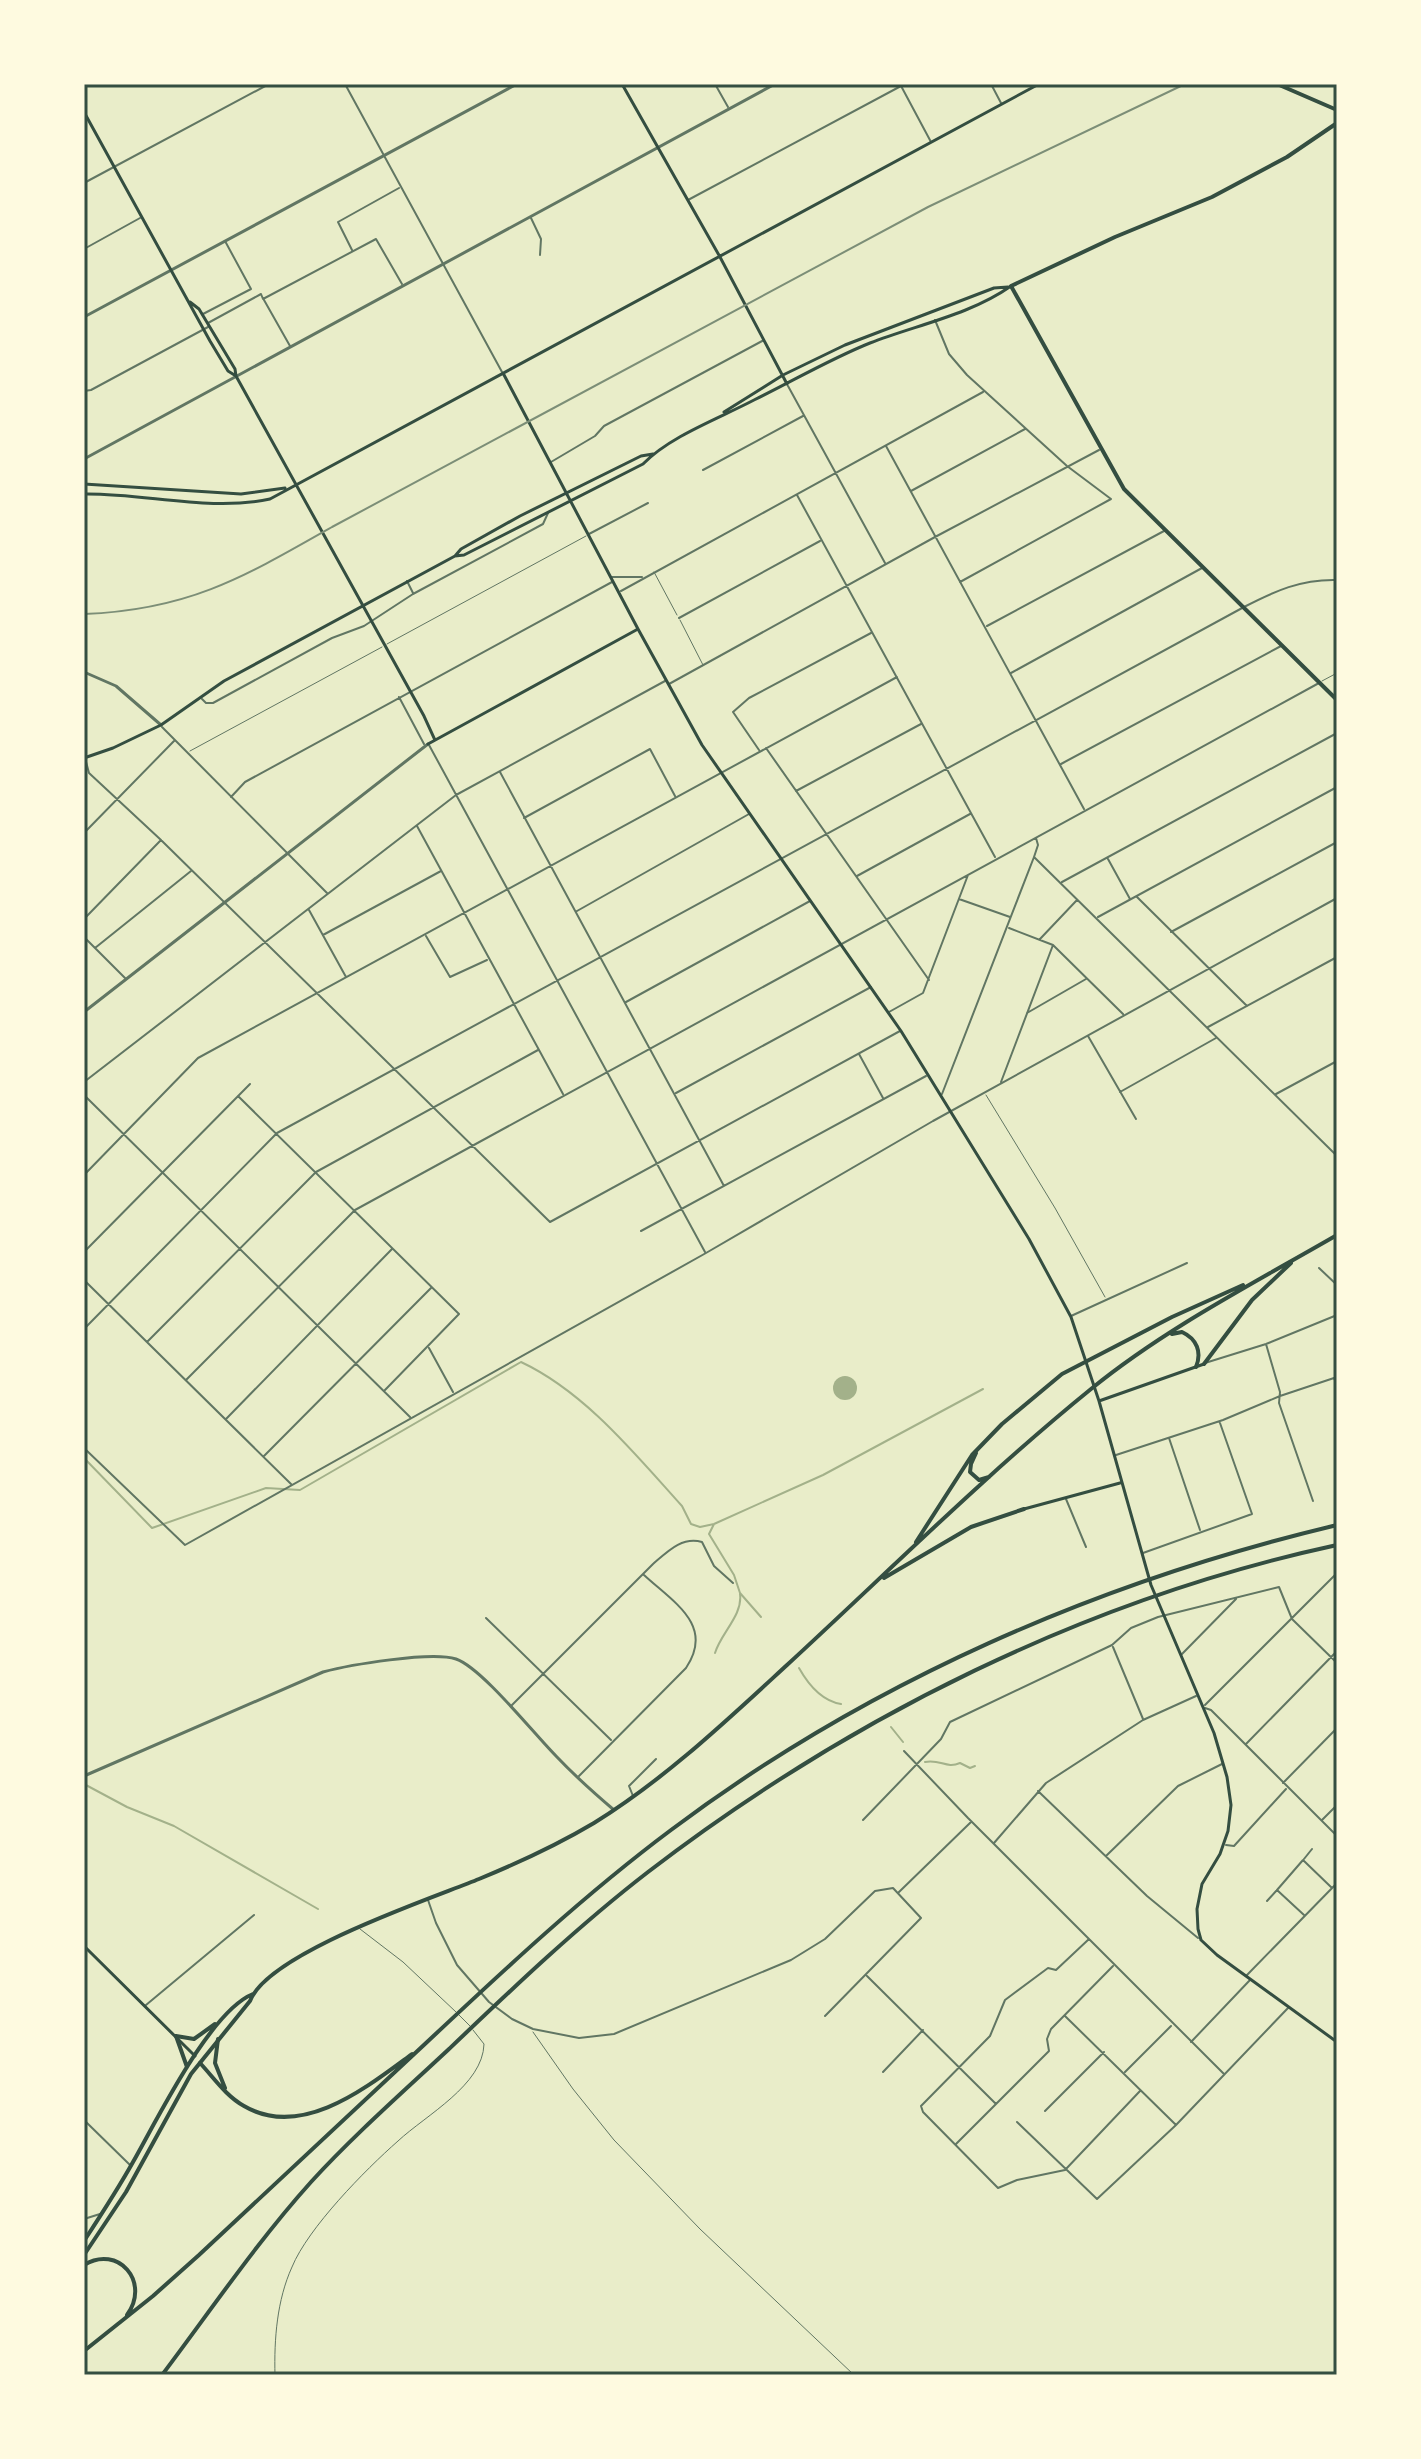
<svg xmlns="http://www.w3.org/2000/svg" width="1421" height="2459" font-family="'DM Sans',sans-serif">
	<rect width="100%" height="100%" fill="#e9edc9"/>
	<path fill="#a3b18a" d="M833 1388a12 12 0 1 1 24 0a12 12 0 1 1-24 0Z"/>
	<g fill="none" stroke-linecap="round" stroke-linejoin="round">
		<path stroke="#a3b18a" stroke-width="2" d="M84,1458L152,1528L266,1488L300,1490L521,1362C585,1392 635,1454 682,1506L691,1524L700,1527L714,1524L823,1475L983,1389
			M714,1524L709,1534L734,1575L740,1593L761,1617
			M715,1653C721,1633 743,1615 740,1594
			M799,1668C808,1684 822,1701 841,1704
			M891,1727L903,1742
			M925,1762C941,1759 946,1769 960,1763L970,1768L975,1766
			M84,1784L127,1807L174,1826L318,1909"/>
		<path stroke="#617663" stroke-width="1" d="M654,572L677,615
			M680,620L703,665
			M387,644L586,536
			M1322,681L1337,673
			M190,751L382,647
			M986,1095L1055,1208L1105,1297
			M360,1929L403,1962L456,2012
			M459,2015L470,2026
			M533,2032L573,2089L614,2140L700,2229L854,2375
			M275,2375C274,2339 277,2300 292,2267C308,2228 365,2170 398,2141C426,2115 483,2085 484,2044L473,2030"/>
		<path stroke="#617663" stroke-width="2" d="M345,84L502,372
			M715,84L728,107
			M900,84L931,142
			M991,84L1001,103
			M84,183L269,84
			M688,200L901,86
			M531,218L541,239L540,255
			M84,249L140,218
			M352,250L338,222L399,188
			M264,300L290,346
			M203,314L251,289L225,241
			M935,320L949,354L967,375L1067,466L1111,499L960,582
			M208,323L261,294L263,299L376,239L402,284
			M788,386L885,563
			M84,391L91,390L208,327
			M886,446L1084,809
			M551,462L595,436L604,426L764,340
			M703,470L803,416
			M911,491L1025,429
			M797,495L995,857
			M589,534L648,503
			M612,577H642
			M407,581L413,593
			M621,591L983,392
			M679,618L820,541
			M987,626L1164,531
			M1011,673L1202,568
			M669,684L935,537L1099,450
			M399,697L424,744
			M202,699L206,703H213L332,638L364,626L413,594L543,524L548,513
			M162,727L327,893
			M429,745L705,1252
			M766,748L929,980
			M759,750L733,712L749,698L871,633
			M85,758L89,773L161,840L550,1222L900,1031
			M1061,764L1281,646
			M500,772L724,1186
			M796,791L921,724
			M231,797L245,782L612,582
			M524,818L650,749L675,796
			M417,826L563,1094
			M84,833L174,741
			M1034,857L1337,1156
			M1108,859L1130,899
			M857,876L970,814
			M1062,882L1337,733
			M1137,897L1247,1006
			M959,899L1010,917
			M309,910L346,977
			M577,911L749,814
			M1098,917L1337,787
			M84,919L161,840
			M1009,928L1053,945L1123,1014
			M1171,932L1337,842
			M323,935L441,871
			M426,936L450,977L487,960
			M84,937L125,978
			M1040,939L1077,900
			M95,948L191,871
			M626,1002L810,901
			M889,1012L923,993L968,875
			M1027,1013L1086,979
			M1208,1027L1337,957
			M1088,1036L1136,1119
			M859,1054L883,1098
			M84,1082L456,795L665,681
			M1001,1082L1053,945
			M1120,1092L1216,1038
			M676,1093L871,987
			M942,1094L1034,857L1038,845L1036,838
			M1276,1094L1337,1061
			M84,1095L410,1417
			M238,1096L459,1314L385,1390
			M84,1175L198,1058L897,677
			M641,1231L926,1076
			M84,1252L250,1084
			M1319,1268L1337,1285
			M84,1280L291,1484
			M1071,1316L1187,1263
			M84,1329L277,1133L1244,607C1275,591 1301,579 1337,580
			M147,1342L316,1172L538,1050
			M1266,1344L1280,1392L1279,1403L1313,1501
			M429,1348L453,1392
			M1205,1363L1266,1344L1337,1315
			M186,1380L355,1210L1319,683
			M226,1419L392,1249
			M1169,1438L1200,1530
			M84,1448L185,1545L706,1253L933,1121L1337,898
			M1116,1455L1223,1420L1280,1396L1334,1378L1337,1385
			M264,1456L431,1288
			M1066,1499L1086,1547
			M1143,1553L1252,1514L1220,1423
			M486,1618L611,1740
			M1113,1647L1143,1719
			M1182,1654L1236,1599
			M1205,1705L1337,1573
			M511,1706L653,1564C667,1552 682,1536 702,1542L714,1566L733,1583
			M1205,1708L1211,1710L1337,1836
			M1246,1744L1337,1651
			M904,1751L968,1818L1224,2074
			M579,1776L686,1668C715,1625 673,1602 644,1575
			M1283,1783L1337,1728
			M1038,1791L1147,1896L1198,1938
			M633,1796L629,1786L656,1759
			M863,1820L941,1739L950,1722L1112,1645L1131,1628L1158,1617L1279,1587L1292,1619L1337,1663
			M1322,1820L1337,1805
			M994,1843L1046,1783L1143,1720L1196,1696
			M1226,1845L1234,1846L1286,1789
			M1106,1856L1178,1786L1222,1764
			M1304,1859L1312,1849
			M899,1892L971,1822
			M428,1900L436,1923L457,1965L489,2002L512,2019L533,2029L579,2038L614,2034L791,1960L825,1939L875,1891L893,1888L921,1918L825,2016
			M1267,1901L1277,1890
			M1304,1915L1277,1890L1303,1860L1332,1888
			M1089,1939L1056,1970L1048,1968L1005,2000L990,2036L921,2106L923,2112L998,2188L1017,2180L1065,2170L1140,2091
			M1247,1975L1337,1883
			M867,1976L996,2104
			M146,2005L254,1915
			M1065,2016L1175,2124
			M1191,2042L1250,1980
			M883,2072L923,2030
			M1125,2072L1171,2026
			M1045,2111L1104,2052
			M84,2120L130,2165
			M1017,2122L1097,2199L1176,2125L1288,2008
			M956,2144L1049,2051L1047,2039L1051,2029L1113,1966
			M84,2219L100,2214"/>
		<path stroke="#617663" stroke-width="3" d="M84,317L517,84
			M84,459L775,84
			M84,672L116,686L161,725
			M84,1012L428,744
			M84,1776L323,1672C349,1665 431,1651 456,1659C482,1668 534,1734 556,1756C574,1775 594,1793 614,1810"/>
		<path stroke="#344e41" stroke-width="3" d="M605,84H617
			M622,84L720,257L787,384
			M84,112L210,341L228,371L236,376
			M190,302L199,309L235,369L236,376L424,716L435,740
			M503,373L638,629L702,745L901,1031L1029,1239L1071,1317L1099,1401L1151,1585L1214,1733L1227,1777L1231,1805L1228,1831L1220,1854L1202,1884L1197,1909L1198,1929L1201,1940L1217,1955L1337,2042
			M724,412L783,375L845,345L994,288L1008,287
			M84,484L241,494L285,488
			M84,494C145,493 210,512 270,499L1039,84
			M455,556L461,549L520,516L641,456L653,454
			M428,744L638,629
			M84,758L113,748L161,725L224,681L455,556L464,555L643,464C670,436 720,418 754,400C793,381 830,359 870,343C916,325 970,315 1011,286
			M1099,1401L1204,1364
			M1024,1509L1120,1483
			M84,1946L195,2056"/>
		<path stroke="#344e41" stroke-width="4" d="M1277,84L1337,110
			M1337,123L1287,157L1212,197L1115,237L1011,286L1124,489L1337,700
			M1172,1334L1182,1332C1197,1339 1202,1352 1196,1367
			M1204,1364L1252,1300L1291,1263
			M976,1453L971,1464L970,1472L979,1480L989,1477
			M916,1542L972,1455L1002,1424L1062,1374L1172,1317L1243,1285
			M884,1578L971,1527L1024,1509
			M176,2036L194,2039L215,2024
			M176,2036L187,2067
			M84,2241C101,2215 118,2189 133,2162C157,2120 210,2011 253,1994
			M84,2255L126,2192L191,2074L250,2001C268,1953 430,1899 479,1879C518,1863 557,1845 594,1823C665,1779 725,1722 787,1665C887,1573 985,1475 1091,1389C1166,1328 1254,1283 1337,1235"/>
		<path stroke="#344e41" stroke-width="4" d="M218,2039L215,2063L225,2088
			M200,2063C214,2078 226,2096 244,2106C302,2140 367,2087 412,2054
			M84,2265C118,2244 151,2282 127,2315
			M84,2351L153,2296L199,2255C275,2184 351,2114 426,2043C505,1969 584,1895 671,1830C868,1682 1098,1582 1337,1525
			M162,2375C211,2310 257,2242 311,2182C354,2135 403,2092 449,2049C513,1988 578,1926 648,1872C850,1717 1087,1599 1337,1545"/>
		<path stroke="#7c8e77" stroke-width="2" d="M84,614C189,610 244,577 332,527L928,207L1185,84"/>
	</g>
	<rect width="1421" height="2459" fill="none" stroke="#fefae0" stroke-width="172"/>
	<rect x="86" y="86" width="1249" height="2287" fill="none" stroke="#344e41" stroke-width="3"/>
</svg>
